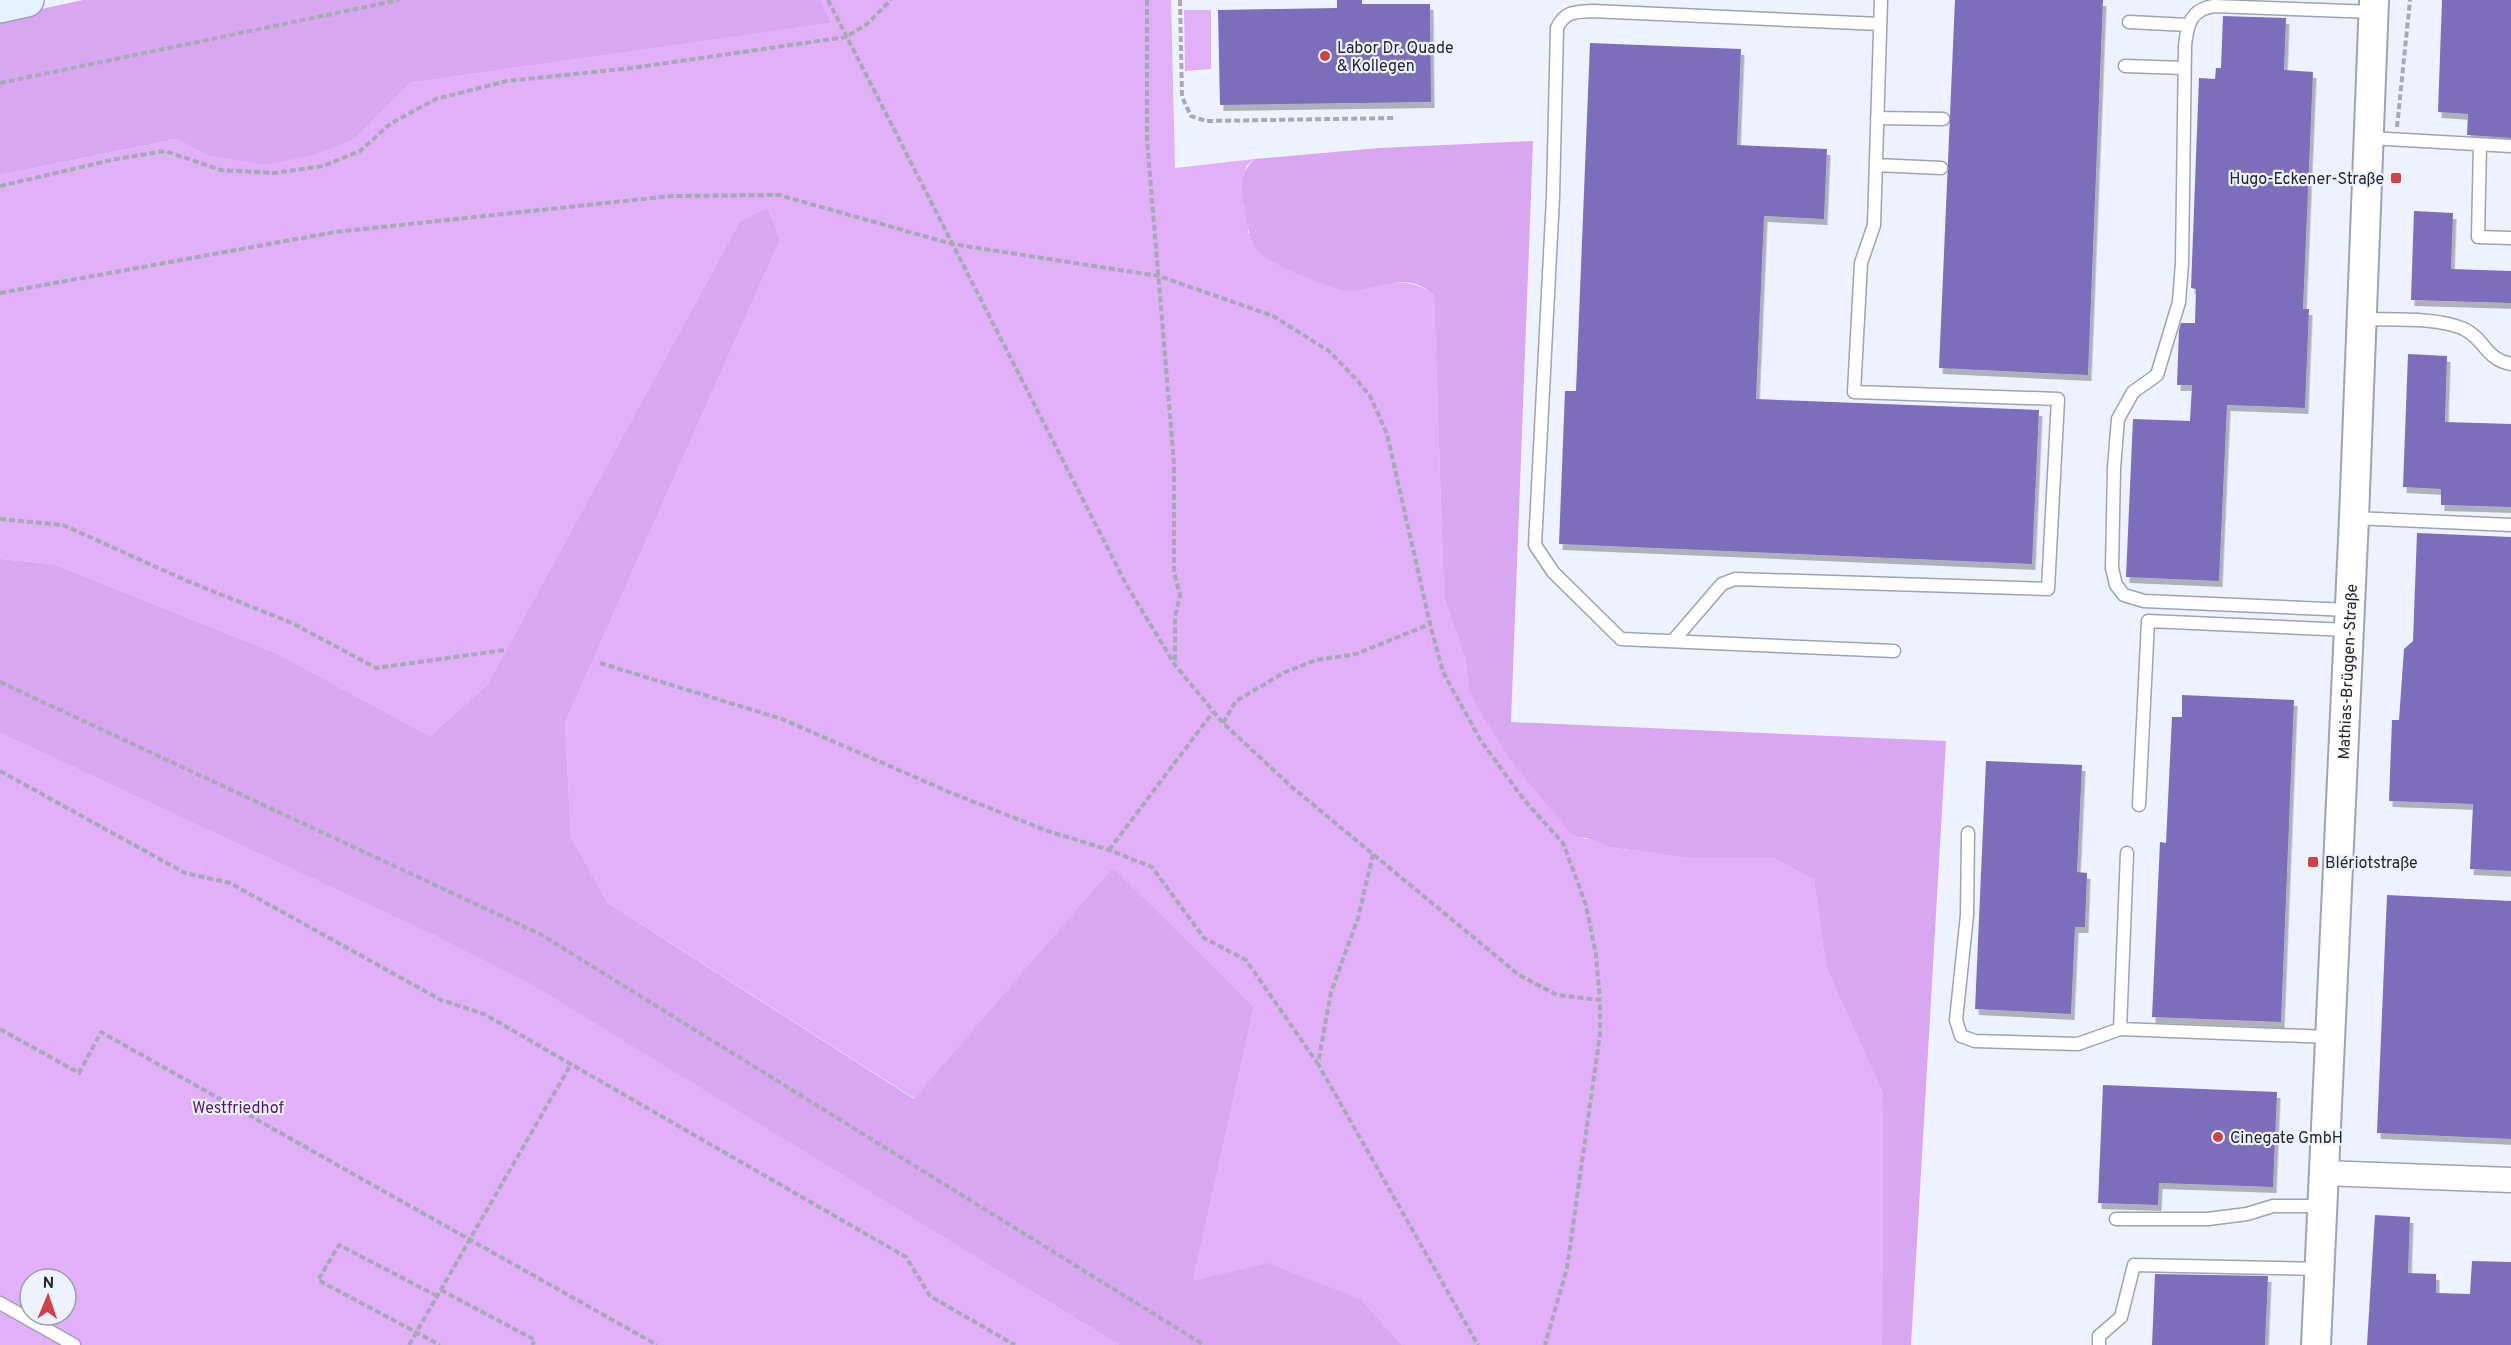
<svg xmlns="http://www.w3.org/2000/svg" width="2511" height="1345" font-family="Overpass,sans-serif">
	<defs>
		<filter id="shadow"><feDropShadow dx="3.5" dy="6" stdDeviation="0" flood-color="#0004"/></filter>
	</defs>
	<rect width="100%" height="100%" fill="#edf2fe"/>
	<path fill="#e1b0f9" fill-rule="evenodd" d="M821,0H1171L1175,168L1255,159L1246,166L1244,204L1248,221V233L1345,291C1375,286 1410,272 1434,296L1444,597L1466,661L1468,688L1584,839H1598L1608,847L1688,858H1773L1814,880L1826,967L1883,1094L1882,1345H1402L1362,1300L1193,1281L1254,1007L1113,867L915,1099L608,903L571,837L565,723L780,240L768,207L740,221L487,685L430,736L280,655L54,564L0,559V175L177,139L204,154L356,138L410,83L829,23Z
		M1184,10H1211V69L1185,71Z
		M0,733L433,935L532,984L1119,1345H0ZM30,1279H66V1315H30Z"/>
	<path fill="#d9a6f2" d="M83,0H821L830,23L410,83L356,138L314,155L263,165L204,154L177,139L0,175V18Z
		M1533,141L1511,722L1946,741L1911,1345H1882L1883,1094L1826,967L1814,880L1773,858H1688L1608,847C1596,838 1585,839 1571,834L1513,763L1480,712L1468,688L1466,661L1444,597L1434,296C1406,268 1379,291 1347,291C1333,290 1267,263 1259,252C1248,239 1247,221 1244,205C1240,188 1241,170 1255,159L1379,148Z
		M768,207L780,240L565,723L571,837L608,903L914,1099L1113,867L1254,1007L1193,1281L1268,1263L1362,1300L1402,1345H1119L531,984L433,935L0,733V559L54,564L280,655L430,736L487,685L740,221Z"/>
	<path fill="#7d6ebc" filter="url(#shadow)" d="M1337,0H1362V4H1430L1431,102L1220,105L1218,10L1337,8Z
		M1955,0H2103L2088,375L1939,368Z
		M2442,0H2511V138L2467,135L2468,114L2438,112Z
		M2223,16L2286,18L2284,70L2313,72L2303,309H2309L2305,408L2227,405L2219,581L2126,577L2133,419L2190,421L2192,385H2177L2179,330L2181,323H2195L2196,289L2191,288L2199,78L2215,79L2216,68H2221Z
		M1590,43L1741,49L1737,145L1827,149L1824,219L1764,216L1756,399L2039,410L2032,564L1559,544L1565,391H1576Z
		M2414,211L2453,213L2451,269L2511,271V303L2411,300Z
		M2408,354L2447,356L2445,422L2511,424V507L2441,505V489L2403,487Z
		M2417,533L2511,537V871L2470,869L2473,804L2389,801L2392,720H2399L2404,649L2413,641Z
		M2182,695L2294,700L2281,1022L2152,1017L2160,842L2166,843L2172,717H2182Z
		M1986,761L2082,765L2077,872L2087,873L2085,927H2075L2071,1014L1975,1009Z
		M2387,895L2511,901V1139L2377,1133Z
		M2103,1085L2277,1092L2273,1187L2159,1183L2158,1205L2098,1203Z
		M2375,1215L2410,1217L2408,1273L2436,1274V1293L2470,1294L2472,1261L2511,1262V1345H2367Z
		M2155,1274L2268,1276L2265,1345H2152Z"/>
	<g fill="none" stroke-linecap="round" stroke-linejoin="round">
		<defs>
			<path id="service" d="M2129,22L2188,25
				M1880,24L1592,11C1575,12 1565,11 1557,28L1553,197L1535,545L1553,572L1621,639L1894,651
				M2125,66L2184,68
				M1877,118L1943,119
				M2370,138L2511,146
				M2480,145L2478,237L2511,238
				M1876,165L1941,168
				M2363,319C2393,320 2437,317 2464,329C2485,339 2485,359 2511,364
				M2354,518L2511,525
				M2349,610L2144,601L2124,595L2116,585L2112,568L2114,468L2118,419L2133,392L2157,375L2179,302L2182,263L2185,46C2187,25 2191,9 2214,6L2373,12
				M1673,641L1722,584L1735,579L2048,589L2058,399L1854,392L1861,263L1874,225L1881,0
				M2139,805L2148,621L2348,630
				M1968,833L1967,915L1956,1020L1961,1036L1975,1041L2078,1044L2120,1029
				M2127,853L2120,1029L2329,1037
				M2116,1219H2208L2247,1214L2273,1206H2322
				M0,1303L74,1345
				M2099,1345V1336L2121,1317L2134,1265L2319,1269"/>
			<path id="minor" d="M2323,1173L2511,1180"/>
			<g id="tertiary">
				<path id="s1" d="M2316,1345L2354,518L2374,0"/>
			</g>
			<path id="secondary" d="M0,6L27,0"/>
		</defs>
		<use href="#service" stroke="#9ea3b1" stroke-width="15"/>
		<use href="#minor" stroke="#9ea3b1" stroke-width="27"/>
		<use href="#tertiary" stroke="#9ea3b1" stroke-width="32"/>
		<use href="#secondary" stroke="#9ea3b1" stroke-width="36"/>
		<path stroke="#a5aab3" stroke-width="4" stroke-dasharray="6 3" stroke-linecap="butt" d="M828,0L1126,584L1175,665L1223,723L1293,788L1519,975L1557,995L1600,1000V1034L1567,1268L1545,1345
			M1147,0V140L1174,464V572L1180,595L1175,617V663
			M1180,0L1182,97L1191,116L1206,121L1394,118
			M0,83L399,0
			M2397,127L2410,0
			M0,186L116,159L165,151L221,170L274,173L323,166L360,151L390,124L436,99L507,81L632,68L846,37L867,24L891,0
			M0,293L335,232L671,196L779,195L952,244L1159,276L1273,316L1329,351L1355,378L1370,396L1387,434L1430,624L1443,672L1481,741L1525,801L1563,843L1586,905L1596,955L1600,1000
			M0,519L63,525L185,580L292,623L376,668L505,650
			M600,663L782,719L949,792L1045,830L1109,850L1152,867L1204,938L1246,960L1318,1064
			M0,682L540,934L1204,1345
			M1223,723L1236,701L1285,672L1316,660L1356,654L1430,624
			M0,771L185,873L230,883L441,1000L484,1014L906,1257L930,1296L1015,1345
			M1109,850L1213,712
			M1373,854L1358,918L1331,992L1318,1064L1478,1345
			M0,1029L79,1073L101,1032L657,1345
			M441,1290L535,1340L532,1345
			M437,1296L339,1245L318,1280L440,1345
			M409,1345L571,1064"/>
		<use href="#service" stroke="#fff" stroke-width="12"/>
		<use href="#minor" stroke="#fff" stroke-width="24"/>
		<use href="#tertiary" stroke="#fff" stroke-width="28"/>
		<use href="#secondary" stroke="#e5f2fe" stroke-width="33"/>
	</g>
	<g fill="#d14243" stroke="#edf2fe" stroke-width="2">
		<circle cx="1325" cy="56" r="6"/>
		<rect x="2390" y="172" width="12" height="12" rx="3"/>
		<rect x="2307" y="856" width="12" height="12" rx="3"/>
		<circle cx="2218" cy="1137" r="6"/>
	</g>
	<g text-anchor="middle" stroke-width="4.5" stroke-linejoin="round" paint-order="stroke">
		<g font-size="16" fill="#23262b" stroke="#edf2fe" text-anchor="start">
			<text x="1337" y="53">Labor Dr. Quade<tspan x="1337" dy="18">&amp; Kollegen</tspan></text>
			<text x="2384" y="184" text-anchor="end">Hugo-Eckener-Straße</text>
			<text x="2325" y="868">Blériotstraße</text>
			<text x="2230" y="1143">Cinegate GmbH</text>
		</g>
		<g font-size="16" fill="#23262b" stroke="#edf2fe">
			<text dy="6" stroke="none"><textPath href="#s1" startOffset="674">Mathias-Brüggen-Straße</textPath></text>
		</g>
		<g font-size="16" fill="#56176f" stroke="#edf2fe">
			<text x="238" y="1113">Westfriedhof</text>
		</g>
	</g>
	<g transform="translate(48 1297) rotate(2)"><circle r="28" fill="#edf2fe" stroke="#9ca0aa" stroke-width="1.5"/>
	<path d="M0-4.5L10 22L0 15L-10 22Z" fill="#d14243"/>
	<text y="-9" font-size="16" font-weight="bold" text-anchor="middle" fill="#23262b">N</text>
	</g>
</svg>
